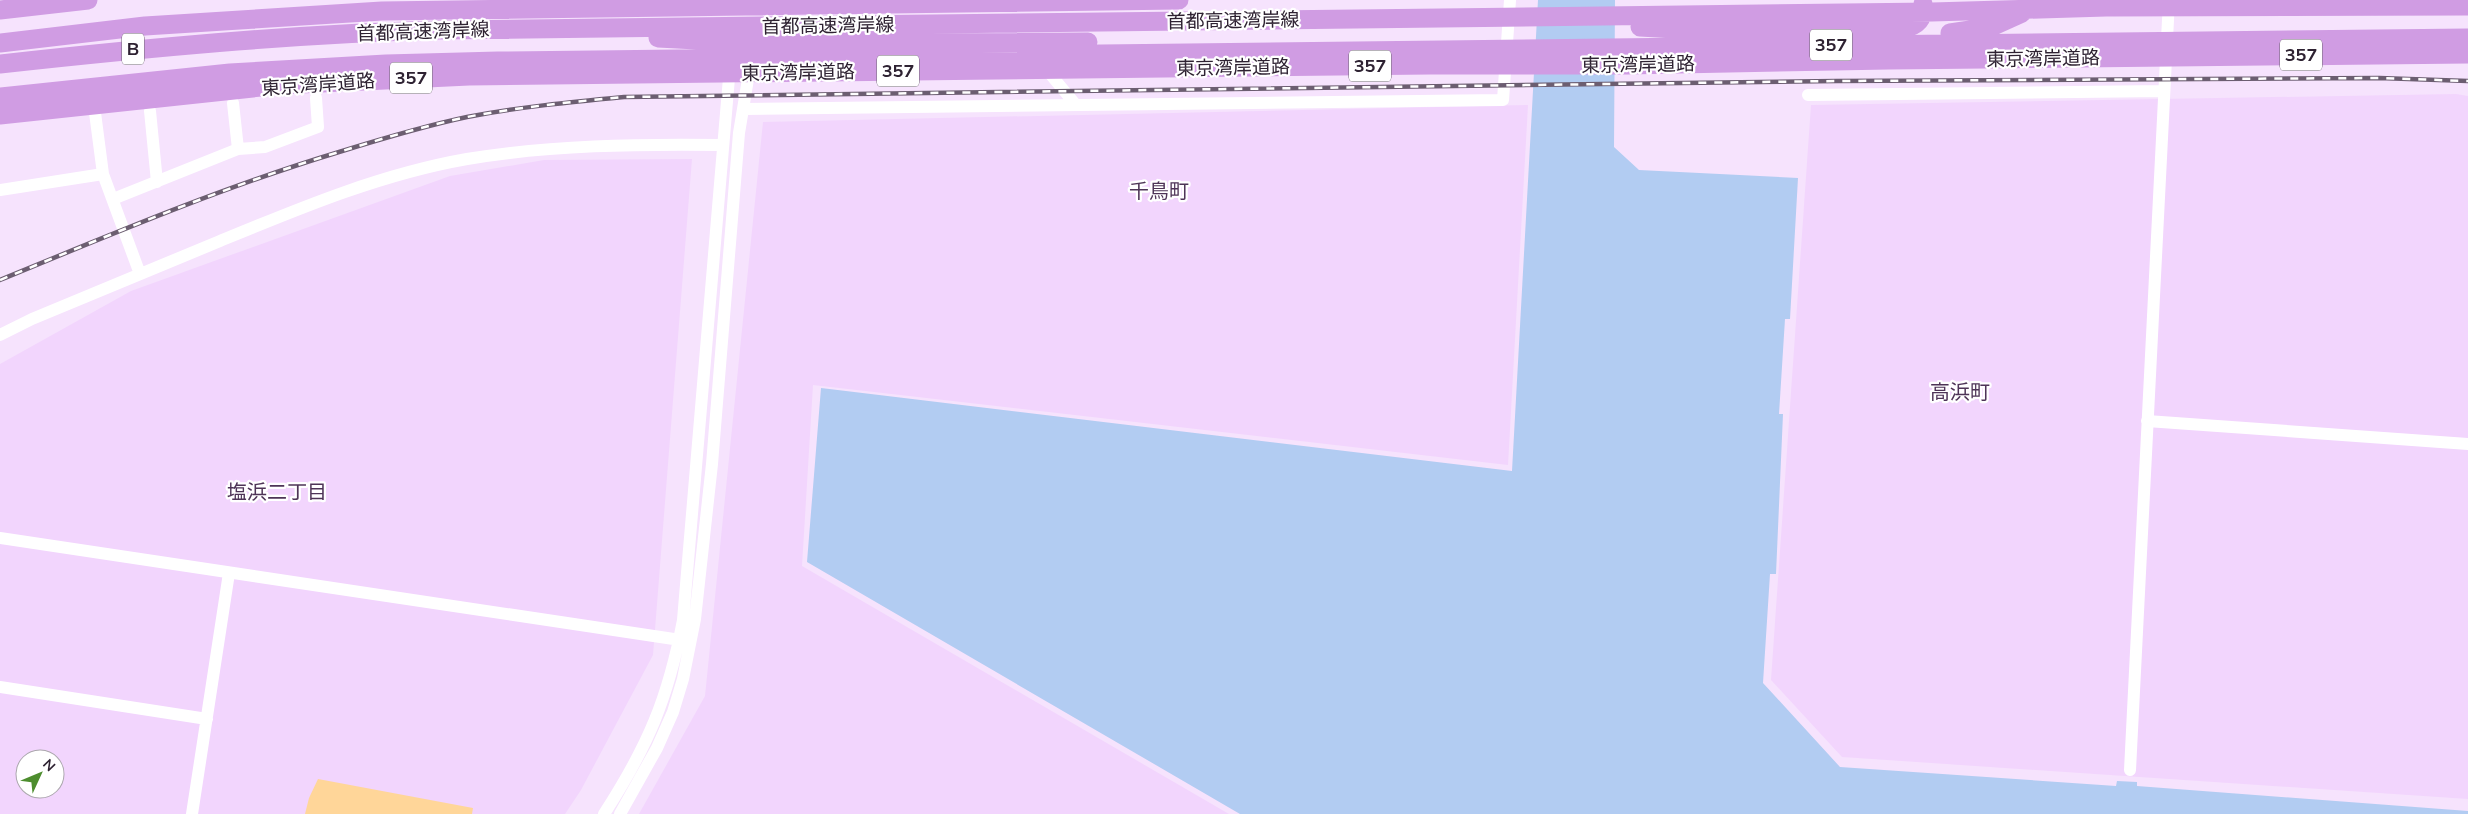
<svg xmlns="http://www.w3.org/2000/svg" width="2468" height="814" font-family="Mulish,'Noto Sans JP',sans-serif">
	<rect width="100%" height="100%" fill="#f6e3fd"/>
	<path fill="#f2d5fd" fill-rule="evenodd" d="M2456,94L2468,96V799L1842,757L1771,680L1811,105Z
		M1528,105L1508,465L813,385L802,566L1229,814H639L705,696L763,122Z
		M692,159L653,655L581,790L565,814H0V364L131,291L450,176L544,160ZM25,759H55V789H25Z"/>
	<path fill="#ffd699" d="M318,779L473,808L472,814H305L309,798Z"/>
	<path fill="#b2ccf2" d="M1538,0H1615L1614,147L1639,170L1798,178L1790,319H1785L1779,414H1783L1776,574H1770L1763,683L1840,767L2116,786L2117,781L2137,782V786L2468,811V814H1240L807,562L821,388L1512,471Z"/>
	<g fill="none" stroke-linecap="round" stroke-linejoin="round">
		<path stroke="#fff" stroke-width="12" d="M1046,69L1076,105
			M1808,95L2164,91
			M233,103L238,149
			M94,105L103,174L140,274
			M744,109L1503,100L1510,0
			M150,111L157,182
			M0,190L103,174
			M113,199L238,149L265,147L318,127L316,98
			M0,335L32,319C95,293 158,267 220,241C300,208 381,174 467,159C551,145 637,144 723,145
			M2147,421L2468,444
			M0,538L687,641
			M0,687L207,719
			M2130,770L2169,0
			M192,814L229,573
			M604,814C648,746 668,699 683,620L730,66
			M620,814L657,748L673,712L683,679L695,619L712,464L739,133L750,67"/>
		<path stroke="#d09ce3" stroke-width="19" d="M0,10L88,0
			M1640,27L1692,30L1909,27C1921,23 1923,16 1923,4
			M1950,33L1991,27L2022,13
			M658,38L776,44L1088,42
			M0,43L145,26L382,11L1179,0
			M0,64C146,48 292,34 439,30L1932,12L2106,7L2468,6
			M0,97L230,73L386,64L498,61L2468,38
			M0,115L280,85L469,76L1430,65H1627L1889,60L2468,54"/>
		<defs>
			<path id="rail" d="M0,280C112,234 223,187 339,152C381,139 424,126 467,117C519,107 571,102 624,97L1836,81L2379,78L2468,81"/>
		</defs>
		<use href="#rail" stroke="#6c5e71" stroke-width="4.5"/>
		<use href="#rail" stroke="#fff" stroke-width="2.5" stroke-dasharray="8" stroke-linecap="butt"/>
	</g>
	<g text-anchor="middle" stroke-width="4.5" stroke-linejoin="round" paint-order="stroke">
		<g fill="#fff" stroke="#6d6470" stroke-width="1">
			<rect x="1810" y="29.5" width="42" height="31" rx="4"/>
			<rect x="122" y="33.5" width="22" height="31" rx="4"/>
			<rect x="2280" y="39.5" width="42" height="31" rx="4"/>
			<rect x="1349" y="50.5" width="42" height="31" rx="4"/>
			<rect x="877" y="55.5" width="42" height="31" rx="4"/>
			<rect x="390" y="62.5" width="42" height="31" rx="4"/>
		</g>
		<g font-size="18" font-weight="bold" fill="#2e2232">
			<text x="1831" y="51">357</text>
			<text x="133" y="55">B</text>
			<text x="2301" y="61">357</text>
			<text x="1370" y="72">357</text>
			<text x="898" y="77">357</text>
			<text x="411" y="84">357</text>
		</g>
		<g font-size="19" fill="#2e2232" stroke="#fff">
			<text transform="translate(1233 20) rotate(-1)" y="7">首都高速湾岸線</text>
			<text transform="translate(828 25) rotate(-1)" y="7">首都高速湾岸線</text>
			<text transform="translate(423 31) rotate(-2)" y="7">首都高速湾岸線</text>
			<text transform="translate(2043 58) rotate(-1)" y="7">東京湾岸道路</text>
			<text transform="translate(1638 64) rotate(-1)" y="7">東京湾岸道路</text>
			<text transform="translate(1233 67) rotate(-1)" y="7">東京湾岸道路</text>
			<text transform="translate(798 72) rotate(-1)" y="7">東京湾岸道路</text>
			<text transform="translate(318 84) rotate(-4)" y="7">東京湾岸道路</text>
		</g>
		<g font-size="20" fill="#4e3457" stroke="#fff">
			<text x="1159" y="198">千鳥町</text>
			<text x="1960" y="399">高浜町</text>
			<text x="277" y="499">塩浜二丁目</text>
		</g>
	</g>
	<g transform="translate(40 774) rotate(46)"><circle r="24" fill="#ffffff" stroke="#aba7ad"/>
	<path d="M0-4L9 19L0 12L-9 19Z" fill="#4d8d2e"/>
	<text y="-8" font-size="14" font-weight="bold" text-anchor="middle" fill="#2e2232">N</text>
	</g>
</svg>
